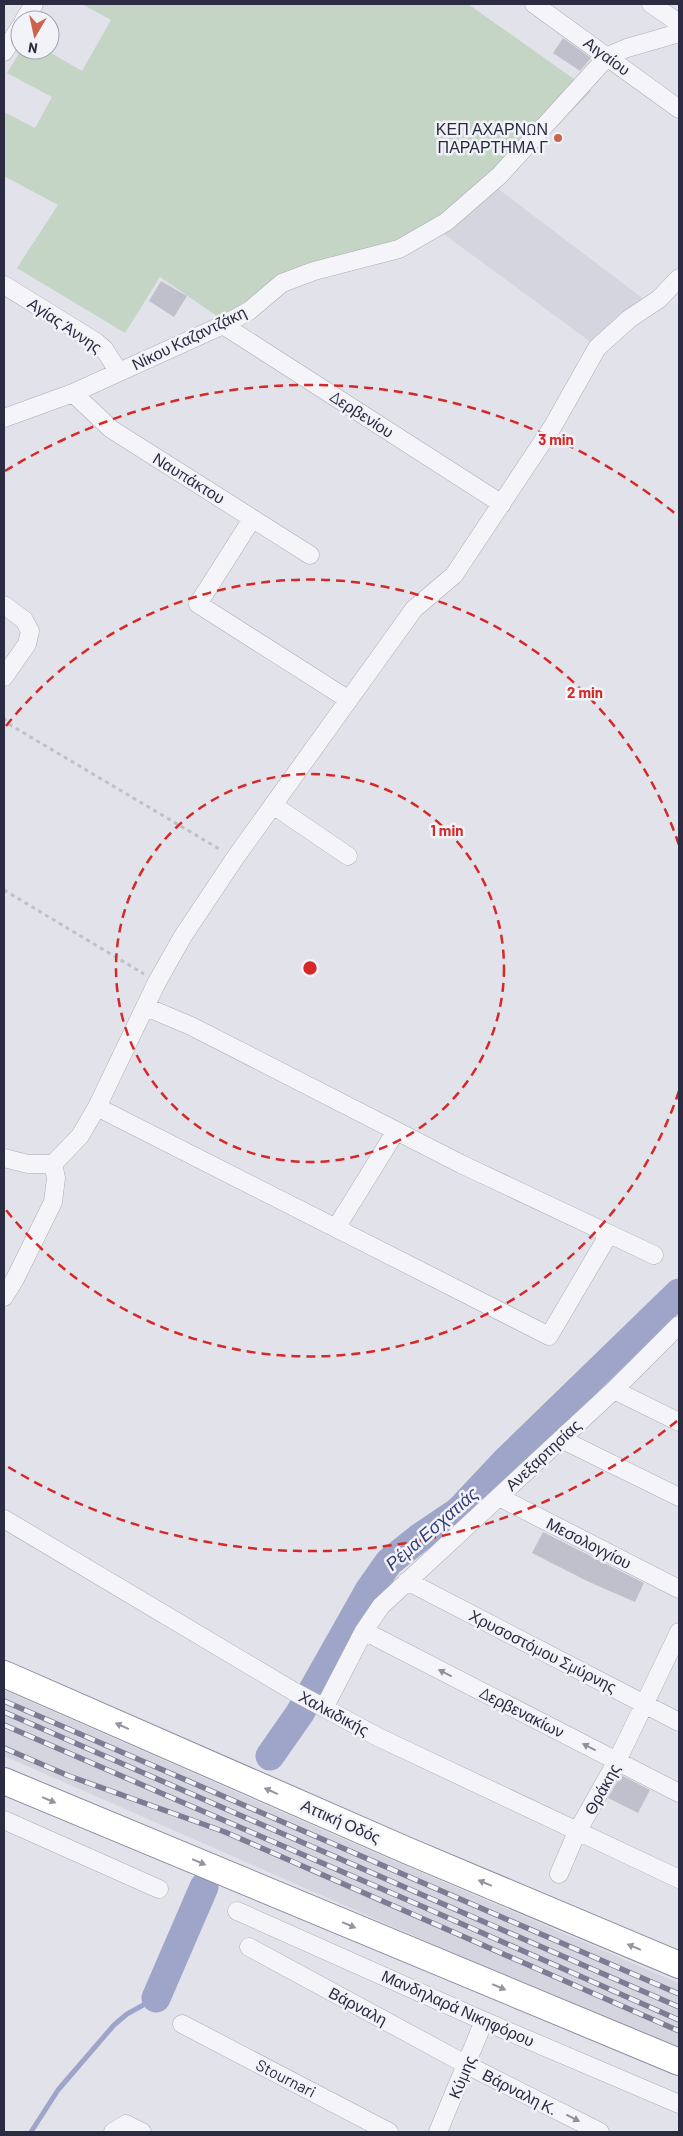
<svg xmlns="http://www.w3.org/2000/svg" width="683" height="2136" font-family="Barlow,sans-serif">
	<rect width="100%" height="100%" fill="#e2e3ea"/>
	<path fill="#d5d5df" d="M497,188L645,300L592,343L441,232Z
		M4,1690L332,1834L679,1983V2048L549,1995L4,1756Z"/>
	<path fill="#c4d4c5" d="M82,4H468L591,91L497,188L441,232L289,286L269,304L253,296L221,319L160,277L125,333L17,268L58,205L4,176V112L35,128L52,97L7,73L21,50H46L82,71L111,20Z"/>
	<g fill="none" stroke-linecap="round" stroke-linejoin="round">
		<path stroke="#9fa5c9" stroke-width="5" d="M31,2132L58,2090L114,2025L127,2014L156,1998"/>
		<path stroke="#9fa5c9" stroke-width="29" d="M270,1756L300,1713L370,1589L389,1562L419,1538L459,1511L506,1461L679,1293
			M156,1998L204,1887"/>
	</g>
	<path fill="#c0c0cd" d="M563,38L591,58L580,71L553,53Z
		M161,281L187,296L174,317L149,301Z
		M543,1532L644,1583L635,1602L589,1582L532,1553Z
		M621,1775L650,1790L638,1813L608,1798Z"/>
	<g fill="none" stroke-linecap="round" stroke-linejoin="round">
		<defs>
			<path id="minor" d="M534,4L679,109
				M651,4L679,23
				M24,20L34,4
				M4,52L20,27
				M4,285L96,342L104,349L119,372
				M223,325L502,504
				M73,393L111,429L310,555
				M4,418L73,393L223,325L249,311L282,283L314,271L399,249L446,222L500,175L608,56L627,48L679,33
				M252,519L198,604L349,700
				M4,605L24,620L30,631L27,644L4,677
				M273,805L348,856
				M146,1007L191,1026L461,1164L654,1255
				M97,1107L549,1336L609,1234
				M4,1158L28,1164H53
				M336,1228L396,1131
				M4,1297L15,1279L53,1202L56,1178L53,1164L80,1136L97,1107L157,982L183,936L235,858L414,609L454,575L553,426L597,348L629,319L659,299L679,278
				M614,1390L679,1422
				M561,1439L679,1497
				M499,1497L679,1589
				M4,1519L293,1691L378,1737L679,1879
				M407,1581L679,1722
				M364,1631L679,1793
				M324,1708L364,1631L381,1606L614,1390L679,1325
				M4,1820L159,1889
				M559,1874L577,1832L617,1761L679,1632
				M237,1911L484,2021L679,2104
				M249,1947L467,2065L600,2132
				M182,2024L389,2132
				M113,2132L126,2124L142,2132
				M438,2132L484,2021"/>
			<path id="highway" d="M4,1674L406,1850L679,1965
				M4,1781L679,2062"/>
		</defs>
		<use href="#minor" stroke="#abacb8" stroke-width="19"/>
		<use href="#highway" stroke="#8a8ba1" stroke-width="28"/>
		<path stroke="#c0c0c9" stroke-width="3" stroke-dasharray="4 4" stroke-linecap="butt" d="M4,718L7,723L221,850
			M4,890L144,974"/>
		<use href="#minor" stroke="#f5f5f9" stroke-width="18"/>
		<use href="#highway" stroke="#fff" stroke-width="26"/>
		<defs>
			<path id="rail" d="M4,1701L679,1994
				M4,1712L679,2007
				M4,1725L419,1905L679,2020
				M4,1748L69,1776L225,1832L679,2031"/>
		</defs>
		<use href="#rail" stroke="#7c7d94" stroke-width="5.5"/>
		<use href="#rail" stroke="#f2f3f8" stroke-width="4" stroke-dasharray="11" stroke-linecap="butt"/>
	</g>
	<defs><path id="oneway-solid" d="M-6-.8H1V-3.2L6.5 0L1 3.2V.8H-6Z" transform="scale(1.25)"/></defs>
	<g fill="#90909e">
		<use href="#oneway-solid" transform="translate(445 1673) rotate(-153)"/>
		<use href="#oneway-solid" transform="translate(589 1747) rotate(-153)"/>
		<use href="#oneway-solid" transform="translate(573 2118) rotate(27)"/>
	</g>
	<g fill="#9595a0">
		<use href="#oneway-solid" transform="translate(122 1726) rotate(-156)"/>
		<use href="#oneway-solid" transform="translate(271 1791) rotate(-156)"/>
		<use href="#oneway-solid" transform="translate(49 1800) rotate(23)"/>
		<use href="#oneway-solid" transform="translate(199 1862) rotate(23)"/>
		<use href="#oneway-solid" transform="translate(485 1883) rotate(-157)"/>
		<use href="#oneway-solid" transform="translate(349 1925) rotate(23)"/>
		<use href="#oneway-solid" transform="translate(634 1947) rotate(-157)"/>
		<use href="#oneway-solid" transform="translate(499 1987) rotate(23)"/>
	</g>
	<g fill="none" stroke="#d62828" stroke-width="2.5" stroke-dasharray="9 6">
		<circle cx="310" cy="968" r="194"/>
		<path d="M679 1091A389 389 0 0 1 6 1210M6 726A389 389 0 0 1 679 845"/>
		<path d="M677 1421A583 583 0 0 1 5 1465M5 471A583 583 0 0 1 677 515"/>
	</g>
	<circle fill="#cb644c" stroke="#f2f3f8" stroke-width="2" cx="558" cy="138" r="5"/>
	<g text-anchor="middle" stroke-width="5" stroke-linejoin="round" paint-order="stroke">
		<g font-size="16" fill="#2b2b42" stroke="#f2f3f8">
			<text transform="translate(607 56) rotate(36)" y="6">Αιγαίου</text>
			<text transform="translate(65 325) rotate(34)" y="6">Αγίας Άννης</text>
			<text transform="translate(189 338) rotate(-26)" y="6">Νίκου Καζαντζάκη</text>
			<text transform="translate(362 414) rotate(33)" y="6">Δερβενίου</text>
			<text transform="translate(189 478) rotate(32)" y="6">Ναυπάκτου</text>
			<text transform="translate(543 1455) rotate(-43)" y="6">Ανεξαρτησίας</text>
			<text transform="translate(589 1543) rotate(27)" y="6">Μεσολογγίου</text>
			<text transform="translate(543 1651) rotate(27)" y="6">Χρυσοστόμου Σμύρνης</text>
			<text transform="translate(522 1712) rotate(27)" y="6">Δερβενακίων</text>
			<text transform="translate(334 1713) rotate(28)" y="6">Χαλκιδικής</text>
			<text transform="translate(602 1789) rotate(-61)" y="6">Θράκης</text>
			<text transform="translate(341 1821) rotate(24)" y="6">Αττική Οδός</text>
			<text transform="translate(358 2006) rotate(28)" y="6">Βάρναλη</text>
			<text transform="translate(458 2008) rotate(24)" y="6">Μανδηλαρά Νικηφόρου</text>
			<text transform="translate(462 2077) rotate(-67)" y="6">Κύμης</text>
			<text transform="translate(286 2078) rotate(27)" y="6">Stournari</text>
			<text transform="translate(520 2092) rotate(27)" y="6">Βάρναλη Κ.</text>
		</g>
		<g font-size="16" fill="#2b2b42" stroke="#f2f3f8" text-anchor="end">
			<text x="548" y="135">ΚΕΠ ΑΧΑΡΝΩΝ<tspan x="548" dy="18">ΠΑΡΑΡΤΗΜΑ Γ</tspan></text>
		</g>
		<g font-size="18" font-style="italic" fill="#363c75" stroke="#f2f3f8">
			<text transform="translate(432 1529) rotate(-41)" y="6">Ρέμα Εσχατιάς</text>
		</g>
	</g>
	<circle cx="310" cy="968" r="8" fill="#d62828" stroke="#f2f3f8" stroke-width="2.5"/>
	<g font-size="15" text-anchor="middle" font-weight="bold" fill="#d62828" stroke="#f2f3f8" stroke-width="5" stroke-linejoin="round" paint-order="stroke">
		<text x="556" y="445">3 min</text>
		<text x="585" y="698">2 min</text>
		<text x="447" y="836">1 min</text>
	</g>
	<rect width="683" height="2136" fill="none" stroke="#2b2b42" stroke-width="10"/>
	<g transform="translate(35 35) rotate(189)"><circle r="24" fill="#f2f3f8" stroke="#a2a3af"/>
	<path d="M0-4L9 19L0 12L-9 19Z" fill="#cb644c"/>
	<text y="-8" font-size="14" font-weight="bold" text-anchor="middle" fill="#2b2b42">N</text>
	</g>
</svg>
